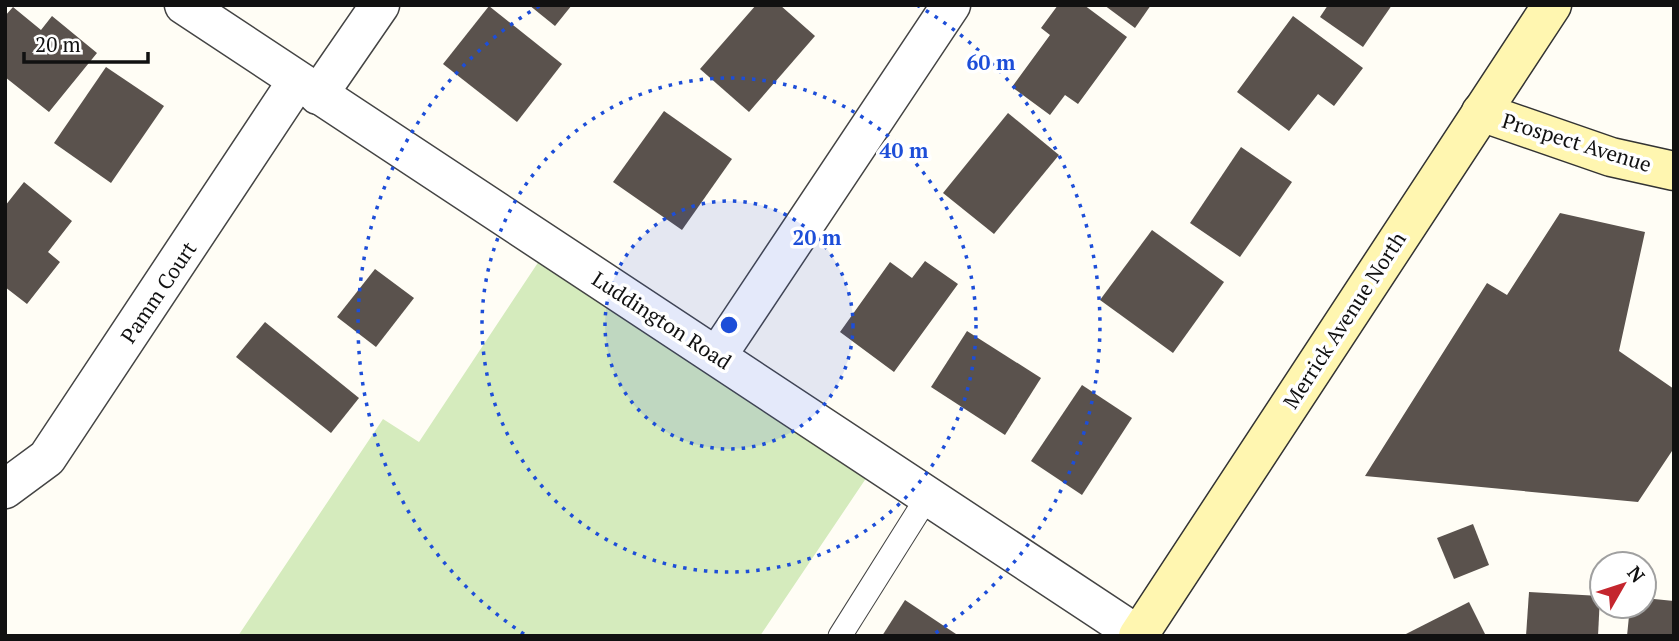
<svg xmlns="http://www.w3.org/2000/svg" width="1679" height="641" font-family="'PT Serif',serif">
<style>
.green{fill:#d5ebbd}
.building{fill:#5a524d}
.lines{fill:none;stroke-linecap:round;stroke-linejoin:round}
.lane-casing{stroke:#444;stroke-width:25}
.street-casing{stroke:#444;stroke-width:41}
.secondary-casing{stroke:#333;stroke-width:41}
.lane{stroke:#fff;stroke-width:23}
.street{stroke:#fff;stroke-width:38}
.secondary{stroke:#fff6b0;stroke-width:38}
.ring{fill:none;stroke:#1d4ed8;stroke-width:3.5;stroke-dasharray:3.5 7}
.labels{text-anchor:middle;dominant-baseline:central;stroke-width:7;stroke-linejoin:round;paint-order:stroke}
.street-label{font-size:21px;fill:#111;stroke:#fff}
.centre{fill:#1d4ed8;stroke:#fff;stroke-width:3.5}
.ring-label{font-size:21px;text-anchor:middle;font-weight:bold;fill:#1d4ed8;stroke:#fff;stroke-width:7;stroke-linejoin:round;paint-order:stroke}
</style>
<rect width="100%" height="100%" fill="#fffdf5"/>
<!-- green -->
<polygon class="green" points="549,246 877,462 760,636 238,636 383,419 419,442"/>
<!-- building -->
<g class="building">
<polygon points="529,5 572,5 555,26"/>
<polygon points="756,5 780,5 815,36 749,112 700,69"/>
<polygon points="1058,5 1084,5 1127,37 1078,104 1065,95 1050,115 1012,87 1050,35 1041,28"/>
<polygon points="1104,5 1151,5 1135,28"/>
<polygon points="1328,5 1392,5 1363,47 1320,17"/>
<polygon points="489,6 562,64 517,122 443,64"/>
<polygon points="13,7 41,30 52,16 97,53 49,112 5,77 5,16"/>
<polygon points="1293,16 1363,68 1334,106 1318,94 1289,131 1237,92"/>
<polygon points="106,67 164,106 111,183 54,143"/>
<polygon points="664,111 732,159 682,230 613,182"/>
<polygon points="1008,113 1059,155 994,234 943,193"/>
<polygon points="1241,147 1292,182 1240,257 1190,223"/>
<polygon points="24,182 72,221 48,252 60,262 27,304 5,287 5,206"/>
<polygon points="1560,213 1645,232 1619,351 1674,389 1674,448 1638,502 1365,476 1487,283 1507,295"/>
<polygon points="1152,230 1224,282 1173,353 1100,300"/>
<polygon points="925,261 958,284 894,372 840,332 890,262 912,278"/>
<polygon points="375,269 414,298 376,347 337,317"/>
<polygon points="265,322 359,398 331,433 236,357"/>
<polygon points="967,331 1041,378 1005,435 931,387"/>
<polygon points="1082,385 1132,418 1082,495 1031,461"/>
<polygon points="1473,524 1489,565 1454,579 1437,538"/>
<polygon points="1529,592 1600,596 1598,636 1526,636"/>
<polygon points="1644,598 1674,601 1674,636 1627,636 1630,606 1644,606"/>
<polygon points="905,600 959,636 882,636"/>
<polygon points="1469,602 1486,636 1402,636"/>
</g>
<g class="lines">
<!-- lane casing -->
<g class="lane-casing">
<polyline id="lane" points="840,636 928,496"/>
</g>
<!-- street casing -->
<g class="street-casing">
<g id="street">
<polyline points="184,5 1138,635"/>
<polyline points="318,95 380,5"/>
<polyline points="717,356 951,5"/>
<polyline points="5,489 47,458 297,81"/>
</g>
</g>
<!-- secondary casing -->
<g class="secondary-casing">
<g id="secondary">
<polyline points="1481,112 1611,157 1674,171"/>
<polyline points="1138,636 1552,5"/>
</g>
</g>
<!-- lane -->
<use href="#lane" class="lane"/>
<!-- street -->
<use href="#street" class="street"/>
<!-- secondary -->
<use href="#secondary" class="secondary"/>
</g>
<!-- distance rings -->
<circle cx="729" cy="325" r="124" fill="#1d4ed8" fill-opacity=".12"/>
<g class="ring">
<circle cx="729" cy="325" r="124"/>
<circle cx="729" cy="325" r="247"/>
<path d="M524 634A371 371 0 0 1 541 5M917 5A371 371 0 0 1 934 634"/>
</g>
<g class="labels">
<!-- street labels -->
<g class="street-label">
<text transform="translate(1577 142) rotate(17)">Prospect Avenue</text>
<text transform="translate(158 292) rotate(-56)">Pamm Court</text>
<text transform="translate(662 320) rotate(33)">Luddington Road</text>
<text transform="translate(1344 320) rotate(-57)">Merrick Avenue North</text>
</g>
</g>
<circle cx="729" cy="325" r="10" class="centre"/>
<g class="ring-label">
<text x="991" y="70">60 m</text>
<text x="904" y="158">40 m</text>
<text x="817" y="245">20 m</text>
</g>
<!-- border -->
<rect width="1679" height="641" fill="none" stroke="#111111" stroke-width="14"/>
<!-- north arrow -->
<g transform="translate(1623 585) rotate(51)"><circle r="33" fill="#ffffff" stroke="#a0a0a0" stroke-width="2"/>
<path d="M0-5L12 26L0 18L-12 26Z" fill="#c4262e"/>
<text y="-10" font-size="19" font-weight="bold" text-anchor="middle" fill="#111111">N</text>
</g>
<!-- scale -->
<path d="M24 52v10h124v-10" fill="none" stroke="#111111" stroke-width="3.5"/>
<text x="35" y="52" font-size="21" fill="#111111" stroke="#ffffff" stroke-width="5" paint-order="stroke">20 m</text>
</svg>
